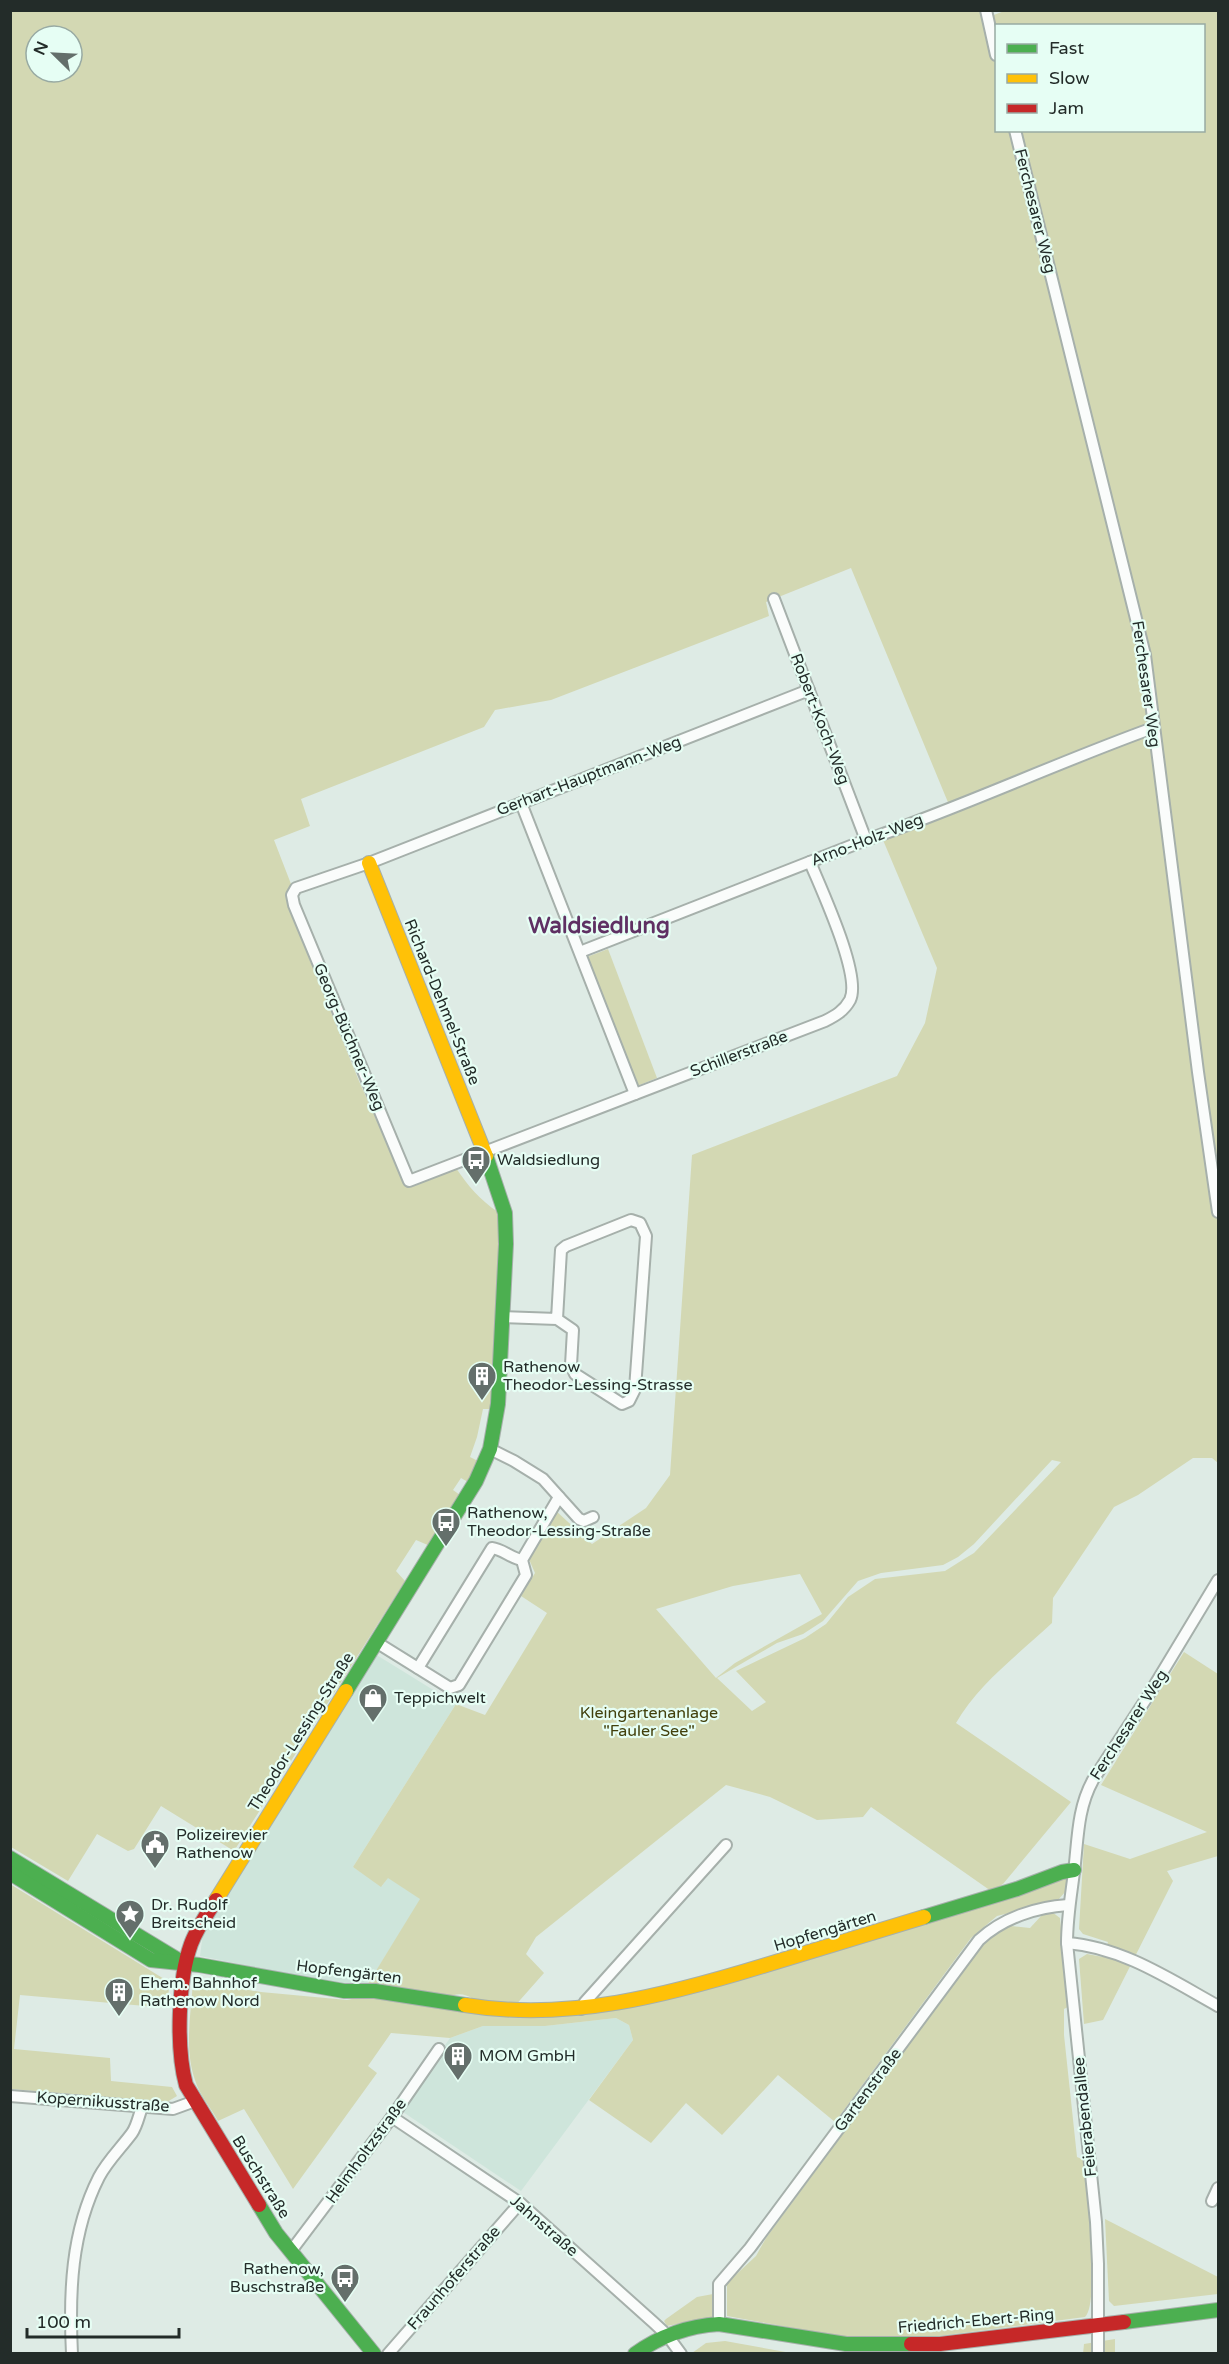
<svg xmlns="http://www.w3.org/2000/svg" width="1229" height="2364" font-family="'Varela Round',sans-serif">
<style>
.built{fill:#cee5db}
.green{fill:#d3d8b3;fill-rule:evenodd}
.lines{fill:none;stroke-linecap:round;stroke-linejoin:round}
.street-casing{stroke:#a6b0ab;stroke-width:14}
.fast-casing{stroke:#a6b0ab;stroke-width:16}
.slow-casing{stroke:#a6b0ab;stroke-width:16}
.jam-casing{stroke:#a6b0ab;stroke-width:16}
.street{stroke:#fafcfb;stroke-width:10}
.fast{stroke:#4caf50;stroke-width:14}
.slow{stroke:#ffc107;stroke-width:14}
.jam{stroke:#c62828;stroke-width:14}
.labels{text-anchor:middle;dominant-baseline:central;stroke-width:4.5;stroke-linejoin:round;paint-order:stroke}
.street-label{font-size:16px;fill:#232c29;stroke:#e6fef4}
.poi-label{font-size:16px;fill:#232c29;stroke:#e6fef4;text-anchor:start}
.park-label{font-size:16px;fill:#42400c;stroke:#e6fef4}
.district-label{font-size:22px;font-weight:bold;fill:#5f3063;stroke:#e6fef4}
</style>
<rect width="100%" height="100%" fill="#deebe5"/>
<!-- built -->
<g class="built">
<polygon points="375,1654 456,1704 353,1867 382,1886 388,1877 421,1899 366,1987 324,1981 200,1956 203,1933"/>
<polygon points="616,2018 629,2025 633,2040 521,2191 400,2110 450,2038 483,2026 545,2026"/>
</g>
<!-- green -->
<g class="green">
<path d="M981 10 983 19 1007 10 1218 11V1463L1212 1458H1193L1138 1495 1114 1507 1053 1598 1052 1623C1019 1654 979 1683 956 1723L1071 1802 1003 1884 991 1891 871 1807 863 1817 817 1820 770 1797 726 1785 536 1937 526 1954 544 1973 513 2008C505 2008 496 2008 488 2006 471 2000 465 1988 446 1998L366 1987 420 1899 388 1878 381 1887 353 1867 456 1704 485 1715 547 1613 521 1596 535 1573 528 1557 555 1510 592 1544 646 1508 670 1475 692 1155 897 1076 925 1023 937 968 883 840 952 812 851 568 766 602 769 616 551 700 495 710 484 727 301 799 310 826 274 840 291 884 287 904 359 1081 404 1182H420L456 1168C468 1186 480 1200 498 1212L500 1241 491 1409H483L477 1437 470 1457 478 1461 468 1482 461 1478 453 1490 460 1495 430 1546 416 1540 396 1571 405 1581 234 1851 161 1806 134 1849 128 1851 97 1834 68 1881 11 1847V11ZM996 26H1204V130H996ZM36 36H72V72H36ZM1052 1460 1061 1462 974 1553 964 1559 945 1571 875 1579 848 1597 826 1624 805 1638 736 1671 766 1702 752 1711 717 1678 777 1643 803 1634 823 1621 858 1581 881 1573 943 1565 958 1557 974 1544ZM800 1574 822 1614 735 1663 716 1678 656 1609 733 1586Z"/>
<polygon points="608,949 657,1078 637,1086 587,957"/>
<polygon points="1184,1652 1218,1674 1218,1856 1167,1871 1173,1881 1103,2020 1084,2024 1079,1959 1087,1954 1103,1957 1108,1942 1083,1934 1079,1929 1084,1844 1130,1859 1207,1832 1101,1785"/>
<path d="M1068 1875 1066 1891 1057 1901 997 1916 971 1938 835 2122 778 2075 722 2135 686 2103 651 2143 589 2100 633 2040 629 2025 616 2018 545 2026H483L450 2038 391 2033 368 2066 377 2073 293 2189 244 2109 218 2121C211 2108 199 2094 195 2080 184 2048 191 2014 193 1981L261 1992 347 2000 372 1995 490 2014 625 2005Z"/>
<polygon points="10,1884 169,1982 168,2008 20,1995 14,2049 110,2058 111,2081 172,2087 177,2096 167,2102 11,2089"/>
<path d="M1052 1912 1060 1918 1068 2007 1064 2009V2035L1077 2157 1084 2160C1086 2185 1100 2304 1085 2317L923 2338H848L727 2316V2283L756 2256 766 2238 987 1938 995 1931 1011 1926 1030 1928 1042 1915Z"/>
<polygon points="1105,2219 1218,2277 1218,2294 1114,2306 1109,2301"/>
<polygon points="713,2294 715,2295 712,2317 667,2326 664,2321 666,2319 697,2297"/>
<polygon points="1115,2339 1115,2353 1083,2354 1084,2344"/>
<polygon points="725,2341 791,2353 692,2353 706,2343"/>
</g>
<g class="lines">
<!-- street casing -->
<g class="street-casing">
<g id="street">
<polyline points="986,10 996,55"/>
<polyline points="1015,130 1145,655 1198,1072 1218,1212"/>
<polyline points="774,599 866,840"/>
<path d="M809 690 369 863 296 888 292 895 294 905 409 1181 825 1021C835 1016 844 1011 850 1000 862 976 821 889 810 862"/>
<polyline points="521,803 635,1094"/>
<path d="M580 952 866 840C962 807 1056 763 1153 728"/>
<polyline points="503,1317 557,1319 573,1330 571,1365 575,1374 622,1404 629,1401 635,1389 646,1236 640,1223 631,1220 566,1246 561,1250 557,1319"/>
<polyline points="490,1449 514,1461 543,1479 579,1519 584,1521 593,1517"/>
<polyline points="376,1642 450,1688 459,1685 526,1575 522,1560 559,1497"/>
<path d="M418 1668 492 1548C502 1549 511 1558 522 1560"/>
<path d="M1067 1943C1122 1947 1171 1980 1218 2006"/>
<polyline points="581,2009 585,2002 726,1845"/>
<polyline points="10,2096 173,2109 195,2101"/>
<polyline points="392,2117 520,2203 653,2322 667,2335 681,2354"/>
<polyline points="1212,2201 1218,2188"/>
<polyline points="291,2251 392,2117 439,2049"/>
<path d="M719 2324V2284L750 2248 979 1940C1003 1918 1036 1907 1068 1905"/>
<path d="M72 2354C69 2293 71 2232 99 2177 108 2160 121 2148 132 2133 137 2126 139 2115 142 2107"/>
<polyline points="388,2354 520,2203"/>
<path d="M1098 2354V2264L1096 2222 1067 1943C1067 1918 1071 1896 1074 1872 1078 1840 1077 1809 1093 1780L1148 1696 1218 1580"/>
</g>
</g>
<!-- fast casing -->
<g class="fast-casing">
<g id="fast">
<polyline points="346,1691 476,1481 490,1449 498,1404 506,1244 505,1213 486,1156"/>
<polyline points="10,1858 180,1961"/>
<polyline points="10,1873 151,1960 199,1965 344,1991 375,1991 465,2005"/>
<polyline points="924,1917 1017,1889 1062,1872 1074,1870"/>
<polyline points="259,2205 276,2233 374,2354"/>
<polyline points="1124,2322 1218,2310"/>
<path d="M635 2354C660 2336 688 2326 719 2324L846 2344H911"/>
</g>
</g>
<!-- slow casing -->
<g class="slow-casing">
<g id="slow">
<polyline points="369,863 486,1156"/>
<polyline points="216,1900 346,1691"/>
<path d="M465 2005C568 2022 668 1995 766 1965 818 1949 871 1933 924 1917"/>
</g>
</g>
<!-- jam casing -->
<g class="jam-casing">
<g id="jam">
<path d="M216 1900C207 1914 197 1928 191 1944 178 1980 176 2048 186 2085L259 2205"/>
<polyline points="911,2344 940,2344 1124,2322"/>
</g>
</g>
<!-- street -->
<use href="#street" class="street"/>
<!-- fast -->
<use href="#fast" class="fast"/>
<!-- slow -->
<use href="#slow" class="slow"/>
<!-- jam -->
<use href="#jam" class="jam"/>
</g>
<!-- icons -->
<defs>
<g id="bus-pin" transform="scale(1.5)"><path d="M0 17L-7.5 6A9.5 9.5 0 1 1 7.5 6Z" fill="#646f6b" stroke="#e6fef4"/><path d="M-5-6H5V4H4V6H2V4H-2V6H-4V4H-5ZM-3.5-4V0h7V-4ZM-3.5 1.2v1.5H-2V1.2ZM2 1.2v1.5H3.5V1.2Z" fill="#fff"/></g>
<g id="building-pin" transform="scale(1.5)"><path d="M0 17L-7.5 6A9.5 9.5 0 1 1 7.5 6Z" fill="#646f6b" stroke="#e6fef4"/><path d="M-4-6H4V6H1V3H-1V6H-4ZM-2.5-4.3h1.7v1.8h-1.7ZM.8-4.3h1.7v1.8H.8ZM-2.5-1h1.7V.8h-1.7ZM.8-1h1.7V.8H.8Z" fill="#fff"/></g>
<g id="shop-pin" transform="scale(1.5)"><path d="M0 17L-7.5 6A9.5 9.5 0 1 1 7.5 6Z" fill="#646f6b" stroke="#e6fef4"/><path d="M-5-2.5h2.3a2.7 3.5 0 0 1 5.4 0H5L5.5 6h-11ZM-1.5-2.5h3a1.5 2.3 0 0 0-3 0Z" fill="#fff"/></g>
<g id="civic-pin" transform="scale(1.5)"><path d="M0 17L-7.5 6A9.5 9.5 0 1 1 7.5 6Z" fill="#646f6b" stroke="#e6fef4"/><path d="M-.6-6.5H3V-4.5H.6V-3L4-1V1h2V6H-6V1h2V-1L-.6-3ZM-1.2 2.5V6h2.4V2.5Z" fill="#fff"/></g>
<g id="sight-pin" transform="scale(1.5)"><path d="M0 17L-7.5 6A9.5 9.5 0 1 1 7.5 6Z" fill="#646f6b" stroke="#e6fef4"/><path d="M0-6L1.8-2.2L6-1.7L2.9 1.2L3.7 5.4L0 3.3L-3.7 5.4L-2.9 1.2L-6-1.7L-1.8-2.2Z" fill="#fff"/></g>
</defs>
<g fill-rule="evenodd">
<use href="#bus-pin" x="476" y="1160"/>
<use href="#building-pin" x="482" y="1376"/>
<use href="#bus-pin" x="446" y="1522"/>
<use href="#shop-pin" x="373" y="1698"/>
<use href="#civic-pin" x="155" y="1844"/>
<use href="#sight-pin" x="130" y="1914"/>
<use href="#building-pin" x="119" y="1992"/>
<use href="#building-pin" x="458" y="2056"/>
<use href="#bus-pin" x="345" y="2278"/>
</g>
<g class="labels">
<!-- street labels -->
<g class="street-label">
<text transform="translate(1035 211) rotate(76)">Ferchesarer Weg</text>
<text transform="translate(1146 684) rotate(82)">Ferchesarer Weg</text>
<text transform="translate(820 719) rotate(69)">Robert-Koch-Weg</text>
<text transform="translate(589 776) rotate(-21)">Gerhart-Hauptmann-Weg</text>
<text transform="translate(867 840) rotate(-21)">Arno-Holz-Weg</text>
<text transform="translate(442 1002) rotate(68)">Richard-Dehmel-Straße</text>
<text transform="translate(349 1037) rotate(67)">Georg-Büchner-Weg</text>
<text transform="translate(739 1054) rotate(-21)">Schillerstraße</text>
<text transform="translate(1129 1725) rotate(-57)">Ferchesarer Weg</text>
<text transform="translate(301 1732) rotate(-58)">Theodor-Lessing-Straße</text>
<text transform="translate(825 1931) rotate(-17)">Hopfengärten</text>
<text transform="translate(349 1972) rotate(7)">Hopfengärten</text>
<text transform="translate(868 2090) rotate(-53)">Gartenstraße</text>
<text transform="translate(103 2102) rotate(4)">Kopernikusstraße</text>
<text transform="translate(1085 2117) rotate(-96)">Feierabendallee</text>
<text transform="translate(366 2151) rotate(-54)">Helmholtzstraße</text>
<text transform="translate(261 2177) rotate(58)">Buschstraße</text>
<text transform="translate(544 2226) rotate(41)">Jahnstraße</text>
<text transform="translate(454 2278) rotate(-49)">Fraunhoferstraße</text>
<text transform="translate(976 2321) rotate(-5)">Friedrich-Ebert-Ring</text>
</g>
<!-- poi labels -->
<g class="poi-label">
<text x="497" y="1160">Waldsiedlung</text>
<text x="503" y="1367">Rathenow<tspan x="503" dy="18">Theodor-Lessing-Strasse</tspan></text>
<text x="467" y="1513">Rathenow,<tspan x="467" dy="18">Theodor-Lessing-Straße</tspan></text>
<text x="394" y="1698">Teppichwelt</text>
<text x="176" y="1835">Polizeirevier<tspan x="176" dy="18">Rathenow</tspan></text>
<text x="151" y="1905">Dr. Rudolf<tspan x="151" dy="18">Breitscheid</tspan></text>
<text x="140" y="1983">Ehem. Bahnhof<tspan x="140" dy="18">Rathenow Nord</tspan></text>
<text x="479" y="2056">MOM GmbH</text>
<text x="324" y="2269" text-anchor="end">Rathenow,<tspan x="324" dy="18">Buschstraße</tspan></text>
</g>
<!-- park labels -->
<g class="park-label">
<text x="649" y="1713">Kleingartenanlage<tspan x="649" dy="18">"Fauler See"</tspan></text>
</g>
<!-- district labels -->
<g class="district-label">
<text x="599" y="926">Waldsiedlung</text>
</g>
</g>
<!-- border -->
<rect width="1229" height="2364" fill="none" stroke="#232c29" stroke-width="24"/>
<!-- legend -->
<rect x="995" y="24" width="210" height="108" fill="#e6fef4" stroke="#98aaa3" stroke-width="1.5"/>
<rect x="1007" y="44" width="30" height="9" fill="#4caf50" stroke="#98aaa3" stroke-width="1.5"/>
<text x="1049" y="54" font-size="18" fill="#232c29">Fast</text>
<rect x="1007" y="74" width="30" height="9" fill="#ffc107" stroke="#98aaa3" stroke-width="1.5"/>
<text x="1049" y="84" font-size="18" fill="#232c29">Slow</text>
<rect x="1007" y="104" width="30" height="9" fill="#c62828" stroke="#98aaa3" stroke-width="1.5"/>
<text x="1049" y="114" font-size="18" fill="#232c29">Jam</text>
<!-- north arrow -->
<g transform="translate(54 54) rotate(294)"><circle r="28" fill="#e6fef4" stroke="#98aaa3" stroke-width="1.5"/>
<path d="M0-4.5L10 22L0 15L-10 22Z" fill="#646f6b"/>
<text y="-9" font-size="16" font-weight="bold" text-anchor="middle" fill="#232c29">N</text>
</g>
<!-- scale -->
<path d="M27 2328v9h152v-9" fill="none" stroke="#232c29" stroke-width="3"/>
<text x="36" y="2328" font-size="18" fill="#232c29" stroke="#e6fef4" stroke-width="4.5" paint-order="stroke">100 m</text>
</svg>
